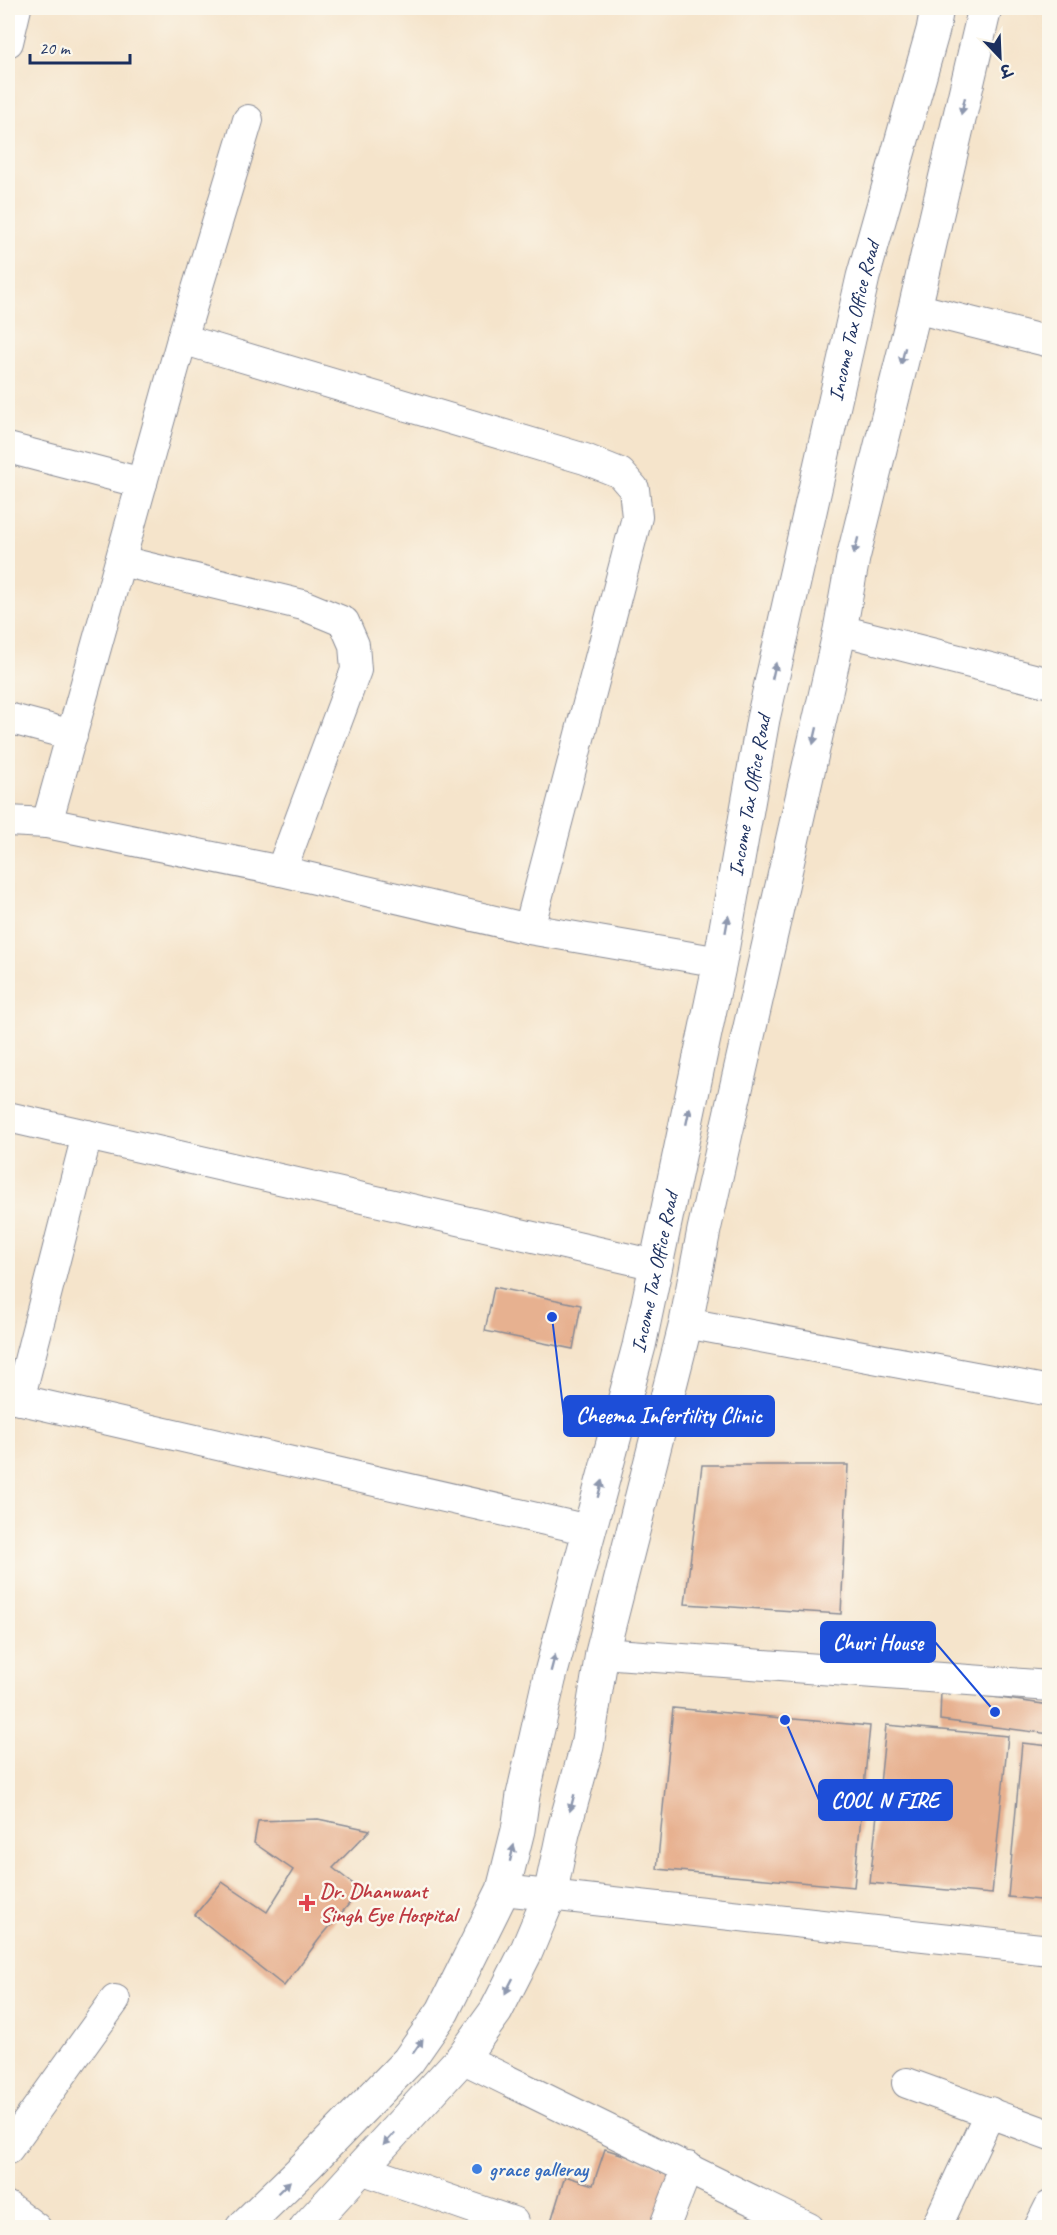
<svg xmlns="http://www.w3.org/2000/svg" width="1057" height="2235" font-family="Caveat,'Playpen Sans Deva',sans-serif">
<style>
.building{fill:#e7b190}
.lines{fill:none;stroke-linecap:round;stroke-linejoin:round}
.street-casing{stroke:#888a94;stroke-width:32}
.secondary-casing{stroke:#888a94;stroke-width:35}
.street{stroke:#fff;stroke-width:30}
.secondary{stroke:#fff;stroke-width:33}
.oneway{fill:#8d97ae}
.health-dot{fill:#e0444e;stroke:#fbf7ec;stroke-width:2}
.shop-dot{fill:#3f7fe0;stroke:#fbf7ec;stroke-width:2}
.labels{text-anchor:middle;dominant-baseline:central;stroke-width:5;stroke-linejoin:round;paint-order:stroke}
.street-label{font-size:21px;fill:#1b2f5e;stroke:#fbf7ec}
.health-label{font-size:21px;font-weight:bold;fill:#be3a42;stroke:#fbf7ec;text-anchor:start}
.shop-label{font-size:21px;font-weight:bold;fill:#366cbe;stroke:#fbf7ec;text-anchor:start}
.leader{fill:none;stroke:#1d4ed8;stroke-width:2}
.callout-dot{fill:#1d4ed8;stroke:#fbf7ec;stroke-width:2}
.callout{fill:#1d4ed8;stroke:#1d4ed8;stroke-width:2}
.callout-label{font-size:22px;text-anchor:middle;font-weight:bold;fill:#fff}
</style>
<rect width="100%" height="100%" fill="#fbf7ec"/>
<filter id="ink" filterUnits="userSpaceOnUse"><feTurbulence type="fractalNoise" baseFrequency=".0167" numOctaves="2"/><feDisplacementMap in="SourceGraphic" scale="12" xChannelSelector="R" yChannelSelector="G"/><feConvolveMatrix kernelMatrix="1 2 1 2 8 2 1 2 1" color-interpolation-filters="sRGB"/></filter>
<filter id="wash" filterUnits="userSpaceOnUse"><feTurbulence type="fractalNoise" baseFrequency=".008" numOctaves="4" result="noise"/><feDisplacementMap in="SourceGraphic" scale="24" xChannelSelector="R" yChannelSelector="G"/><feGaussianBlur stdDeviation="1.35" result="paint"/><feColorMatrix in="noise" values="0 0 0 0 0 0 0 0 0 0 0 0 0 0 0 0 0 1.4 0 .05"/><feComposite in="paint" operator="in"/></filter>
<g filter="url(#wash)">
<rect width="100%" height="100%" fill="#f5e4cb"/>
<g id="blocks">
<!-- building -->
<g class="building">
<polygon points="494,1287 581,1305 573,1349 485,1331"/>
<polygon points="702,1465 848,1465 841,1614 685,1604"/>
<polygon points="941,1690 1050,1705 1050,1734 940,1720"/>
<polygon points="673,1708 870,1726 854,1887 657,1869"/>
<polygon points="886,1725 1008,1736 992,1894 870,1883"/>
<polygon points="1022,1743 1050,1746 1050,1901 1008,1897"/>
<polygon points="318,1819 370,1830 333,1868 361,1890 320,1938 284,1986 195,1915 222,1882 267,1912 293,1870 254,1843 258,1821"/>
<polygon points="605,2149 674,2171 656,2228 549,2228 565,2176 593,2185"/>
</g>
</g>
</g>
<g filter="url(#ink)">
<use href="#blocks" fill-opacity="0" stroke="#888a94" stroke-width="1.5"/>
<g class="lines">
<!-- street casing -->
<g class="street-casing">
<g id="street">
<polyline points="8,42 16,8"/>
<polyline points="915,308 1050,342"/>
<polyline points="182,339 585,459 620,473 634,489 637,517 529,929"/>
<polyline points="8,448 142,483"/>
<polyline points="121,561 303,605 344,622 354,645 356,670 281,871"/>
<polyline points="840,630 1050,683"/>
<polyline points="8,718 72,735"/>
<polyline points="8,821 47,823 281,871 529,929 720,962"/>
<polyline points="47,823 182,339 248,120"/>
<polyline points="8,1117 656,1265"/>
<polyline points="686,1323 1050,1391"/>
<polyline points="8,1397 589,1530"/>
<polyline points="19,1400 87,1135"/>
<polyline points="602,1653 1050,1686"/>
<polyline points="503,1890 1050,1950"/>
<polyline points="462,2058 809,2228"/>
<polyline points="907,2083 1050,2135"/>
<polyline points="8,2149 115,2000"/>
<polyline points="361,2169 513,2222"/>
<polyline points="8,2207 36,2228"/>
<polyline points="664,2228 688,2167"/>
<polyline points="936,2228 990,2112"/>
<polyline points="1039,2228 1050,2206"/>
</g>
</g>
<!-- secondary casing -->
<g class="secondary-casing">
<g id="secondary">
<path id="s1" d="M242 2228 306 2166 408 2061 443 2011 503 1890 518 1830 523 1795 549 1680 639 1346 720 962 763 719 863 277 933 30 937 8"/>
<polyline points="306,2228 462,2058 496,2011 526,1952 550,1895 563,1833 587,1746 602,1653 686,1323 704,1230 840,630 853,558 915,308 985,8"/>
</g>
</g>
<!-- street -->
<use href="#street" class="street"/>
<!-- secondary -->
<use href="#secondary" class="secondary"/>
</g>
<!-- one-way arrows -->
<defs><path id="oneway-solid" d="M-6-.8H1V-3.2L6.5 0L1 3.2V.8H-6Z" transform="scale(1.5)"/></defs>
<g class="oneway">
<use href="#oneway-solid" transform="translate(963 106) rotate(103)"/>
<use href="#oneway-solid" transform="translate(903 356) rotate(104)"/>
<use href="#oneway-solid" transform="translate(856 546) rotate(104)"/>
<use href="#oneway-solid" transform="translate(774 671) rotate(-77)"/>
<use href="#oneway-solid" transform="translate(815 736) rotate(103)"/>
<use href="#oneway-solid" transform="translate(727 924) rotate(-80)"/>
<use href="#oneway-solid" transform="translate(688 1116) rotate(-78)"/>
<use href="#oneway-solid" transform="translate(600 1489) rotate(-75)"/>
<use href="#oneway-solid" transform="translate(553 1663) rotate(-75)"/>
<use href="#oneway-solid" transform="translate(572 1803) rotate(105)"/>
<use href="#oneway-solid" transform="translate(512 1853) rotate(-76)"/>
<use href="#oneway-solid" transform="translate(509 1986) rotate(117)"/>
<use href="#oneway-solid" transform="translate(418 2046) rotate(-55)"/>
<use href="#oneway-solid" transform="translate(389 2139) rotate(132)"/>
<use href="#oneway-solid" transform="translate(284 2187) rotate(-44)"/>
</g>
</g>
<!-- markers -->
<path class="health-dot" d="M304 1894h6v6h6v6h-6v6h-6v-6h-6v-6h6z"/>
<circle class="shop-dot" cx="477" cy="2169" r="6"/>
<g class="labels">
<!-- street labels -->
<g class="street-label">
<text stroke="none"><textPath href="#s1" startOffset="2040">Income Tax Office Road</textPath></text>
<text stroke="none"><textPath href="#s1" startOffset="1554">Income Tax Office Road</textPath></text>
<text stroke="none"><textPath href="#s1" startOffset="1068">Income Tax Office Road</textPath></text>
</g>
<!-- health labels -->
<g class="health-label">
<text x="320" y="1891">Dr. Dhanwant<tspan x="320" dy="24">Singh Eye Hospital</tspan></text>
</g>
<!-- shop labels -->
<g class="shop-label">
<text x="489" y="2169">grace galleray</text>
</g>
</g>
<!-- callouts -->
<path class="leader" d="M552 1317L564 1416M995 1712L935 1642M785 1720L819 1800"/>
<g class="callout-dot">
<circle cx="552" cy="1317" r="6"/>
<circle cx="995" cy="1712" r="6"/>
<circle cx="785" cy="1720" r="6"/>
</g>
<g class="callout">
<rect x="564" y="1396" width="210" height="40" rx="6"/>
<rect x="821" y="1622" width="114" height="40" rx="6"/>
<rect x="819" y="1780" width="133" height="40" rx="6"/>
</g>
<g class="callout-label">
<text x="669" y="1423">Cheema Infertility Clinic</text>
<text x="878" y="1650">Churi House</text>
<text x="885" y="1808">COOL N FIRE</text>
</g>
<!-- margin -->
<rect width="1057" height="2235" fill="none" stroke="#fbf7ec" stroke-width="30"/>
<!-- north arrow -->
<g transform="translate(1000 57) rotate(157)" stroke="#fbf7ec" stroke-width="4.5" paint-order="stroke">
<path d="M0-4.5L10 22L0 15L-10 22Z" fill="#1b2f5e"/>
<text y="-9" font-size="16" font-weight="bold" text-anchor="middle" fill="#1b2f5e">उ</text>
</g>
<!-- scale -->
<path d="M30 54v9h100v-9" fill="none" stroke="#1b2f5e" stroke-width="3"/>
<text x="39" y="54" font-size="18" fill="#1b2f5e" stroke="#fbf7ec" stroke-width="4.5" paint-order="stroke">20 m</text>
</svg>
